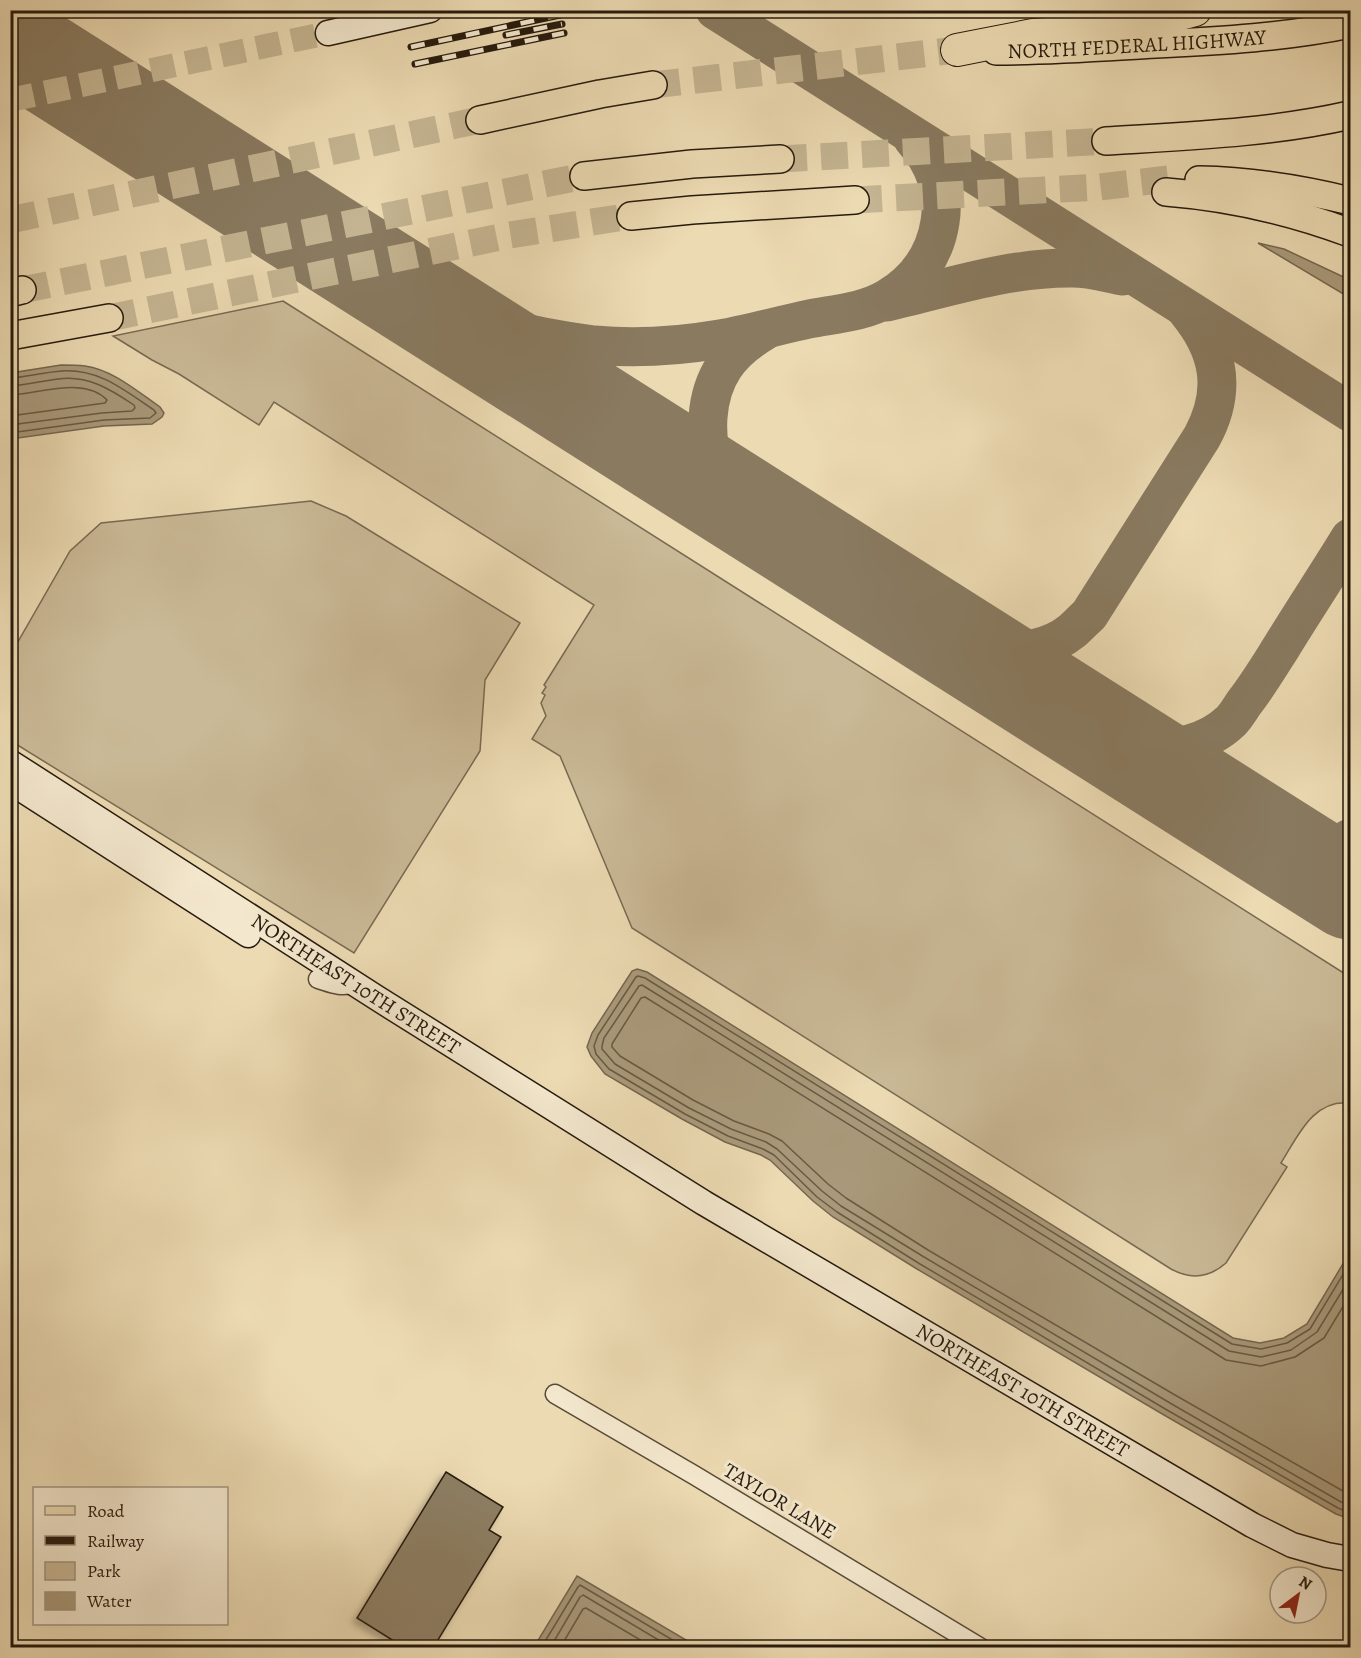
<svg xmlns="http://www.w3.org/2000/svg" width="1361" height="1658" font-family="Alegreya,serif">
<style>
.green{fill:#cab996;stroke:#786a52;stroke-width:1.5}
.water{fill:#a9997a;stroke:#75664e;stroke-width:1.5}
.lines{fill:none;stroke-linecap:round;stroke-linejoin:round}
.shore{stroke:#685a44;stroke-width:1.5}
.taxiway{stroke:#897a60;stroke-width:39}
.runway{stroke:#897a60;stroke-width:99}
.building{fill:#8d7e63;stroke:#261a0d;stroke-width:1.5;filter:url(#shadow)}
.secondary-tunnel{stroke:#c4b491;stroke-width:24;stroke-dasharray:24 12;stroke-linecap:butt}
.primary-tunnel{stroke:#c4b491;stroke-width:27;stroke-dasharray:27 14;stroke-linecap:butt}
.street-casing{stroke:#584a36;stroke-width:21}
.secondary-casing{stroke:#261a0d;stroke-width:27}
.primary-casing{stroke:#261a0d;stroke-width:30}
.highway-casing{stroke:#261a0d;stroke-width:34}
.street{stroke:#f3e7cd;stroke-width:18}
.secondary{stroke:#f3e7cd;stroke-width:24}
.primary{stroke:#ecdab2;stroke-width:27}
.highway{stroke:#ecdab2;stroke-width:32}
.rail-casing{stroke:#261a0d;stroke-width:7}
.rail{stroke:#f3e7cd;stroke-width:4.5;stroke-dasharray:14;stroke-linecap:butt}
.labels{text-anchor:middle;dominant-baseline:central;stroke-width:6;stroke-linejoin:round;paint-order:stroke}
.street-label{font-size:21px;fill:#261a0d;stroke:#f3e7cd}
</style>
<defs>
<filter id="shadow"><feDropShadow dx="-4.5" dy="4.5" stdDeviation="3" flood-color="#0004"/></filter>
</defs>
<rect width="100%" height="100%" fill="#ecdab2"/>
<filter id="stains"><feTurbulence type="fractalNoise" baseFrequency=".00333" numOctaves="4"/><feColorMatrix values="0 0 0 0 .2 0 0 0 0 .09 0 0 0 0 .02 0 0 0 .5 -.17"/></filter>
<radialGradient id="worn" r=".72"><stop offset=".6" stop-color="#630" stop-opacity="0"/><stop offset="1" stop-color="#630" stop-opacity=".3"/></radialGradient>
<!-- green -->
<g class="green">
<path d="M283 301 1350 977V1103C1313 1099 1298 1136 1281 1163L1287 1167 1226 1263C1209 1278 1191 1280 1171 1269L632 928 560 756 532 739 546 716 541 703 545 695 542 693 546 687 544 685 594 605 274 402 259 425 179 374 152 360 113 336Z"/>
<polygon points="311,501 346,516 520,623 485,680 480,751 354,953 11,741 11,654 70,551 101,523"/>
</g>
<!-- water -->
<g class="water">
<polygon points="1258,243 1284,249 1350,280 1350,298"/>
<path d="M61 365C68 365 77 365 85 366 113 370 137 391 160 407L164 413 162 417 152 424 104 426 11 439V373Z"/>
<polygon points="637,969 647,972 1233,1338 1260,1343 1284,1338 1307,1324 1350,1252 1350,1519 1336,1514 1164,1415 917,1269 833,1217 813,1201 770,1160 761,1155 725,1142 682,1119 605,1074 591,1056 587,1047 592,1033 632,971"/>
<polygon points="577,1576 698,1647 534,1647"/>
</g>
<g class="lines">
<!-- shore -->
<g class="shore">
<path d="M10 378C28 377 44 372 62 371 100 369 124 390 154 410L156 413 150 418 104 420 10 433"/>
<path d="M10 386C26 385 42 381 58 379 88 375 110 389 134 405L135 408 132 411 102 413 10 425"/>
<path d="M10 395C39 394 85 376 107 400L105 403 10 416"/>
<polyline points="1350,1263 1310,1329 1287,1343 1261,1349 1232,1344 645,978 638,976 636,977 598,1035 594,1046 596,1054 609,1069 685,1114 728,1136 763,1149 774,1155 817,1197 837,1212 920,1264 1167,1410 1338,1508 1350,1513"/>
<polyline points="1350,1278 1317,1332 1291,1350 1261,1357 1229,1351 642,985 639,986 604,1038 602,1046 602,1049 615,1064 689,1108 731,1129 766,1142 777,1149 822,1191 841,1206 924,1257 1170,1403 1341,1502 1350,1505"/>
<polyline points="1350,1295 1324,1338 1295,1357 1261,1366 1226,1360 645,997 641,998 612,1044 612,1047 620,1056 693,1100 734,1121 769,1134 782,1141 828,1184 846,1198 928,1250 1175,1395 1350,1495"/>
<polyline points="541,1648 578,1587 580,1585 686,1648"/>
<polyline points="550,1648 580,1597 583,1595 672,1648"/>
<polyline points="560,1648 583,1609 586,1608 654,1648"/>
</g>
<!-- taxiway -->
<g class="taxiway">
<polyline points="715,10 1350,412"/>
<path d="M375 273C408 288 440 305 474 318 512 332 553 340 594 345 636 349 679 346 720 339 750 334 780 325 809 319 835 314 865 312 888 298 916 281 935 255 940 222 945 192 934 162 913 139"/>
<path d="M887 302C948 288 1010 267 1073 268 1091 268 1106 273 1123 276"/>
<path d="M761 517C745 502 726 486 716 466 708 451 707 433 708 417 711 377 729 352 763 332"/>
<path d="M938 629C954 637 972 647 991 650 1018 654 1050 649 1072 631 1078 626 1083 620 1089 615L1202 437C1227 391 1220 351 1187 311"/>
<path d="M1091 726C1107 733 1124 742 1142 746 1172 752 1208 743 1231 721 1236 716 1240 709 1244 703 1258 685 1270 665 1282 646 1304 610 1328 574 1350 538"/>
<polyline points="1308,863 1350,838"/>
</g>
<!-- runway -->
<polyline class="runway" points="10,41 1350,890"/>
</g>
<!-- building -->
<polygon class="building" points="446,1472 503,1507 489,1530 501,1537 433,1648 405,1648 357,1618"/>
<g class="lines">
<!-- secondary-tunnel -->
<polyline class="secondary-tunnel" points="10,100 328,33"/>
<!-- primary-tunnel -->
<g class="primary-tunnel">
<polyline points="653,85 957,50"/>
<polyline points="780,159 1106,141"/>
<polyline points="855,200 1100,187 1168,179"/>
<polyline points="10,220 480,120"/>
<polyline points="22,290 584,176"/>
<polyline points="109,318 510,235 631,216"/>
</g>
<!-- street casing -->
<g class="street-casing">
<g id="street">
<path d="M318 979C331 983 341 988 355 983"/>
<polyline points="555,1394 694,1475 981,1648"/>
</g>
</g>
<!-- secondary casing -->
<g class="secondary-casing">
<g id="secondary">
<polyline points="328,33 430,10"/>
<path id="s1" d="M10 762 377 998 704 1203 1252 1525 1292 1545 1327 1555 1350 1559"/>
<polyline points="10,782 248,935"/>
</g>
</g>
<!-- primary casing -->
<g class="primary-casing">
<g id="primary">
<path id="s2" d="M996 51C1049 51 1103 47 1156 44 1221 41 1287 37 1350 24"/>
<polyline points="480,120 600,94 653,85"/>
<path d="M1106 141C1187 136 1271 133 1350 115"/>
<polyline points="584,176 692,164 780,159"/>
<path d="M1199 180C1250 181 1301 189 1350 201"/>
<path d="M1166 192C1230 197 1291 211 1350 233"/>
<polyline points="631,216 692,210 855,200"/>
<polyline points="10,293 22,290"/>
<polyline points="10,336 109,318"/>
</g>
</g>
<!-- highway casing -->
<g class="highway-casing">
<polyline id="highway" points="957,50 1033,35 1101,30 1165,18 1195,10"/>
</g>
<!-- street -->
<use href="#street" class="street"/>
<!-- secondary -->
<use href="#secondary" class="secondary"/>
<!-- primary -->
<use href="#primary" class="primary"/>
<!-- highway -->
<use href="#highway" class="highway"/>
<!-- rail casing -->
<g class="rail-casing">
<g id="rail">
<polyline points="506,35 562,24"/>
<polyline points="411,47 560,15"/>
<polyline points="415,64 564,33"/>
</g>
</g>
<!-- rail -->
<use href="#rail" class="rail"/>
</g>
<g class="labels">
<!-- street labels -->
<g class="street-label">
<text stroke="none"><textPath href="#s2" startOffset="141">NORTH FEDERAL HIGHWAY</textPath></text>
<text stroke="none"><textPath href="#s1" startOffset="411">NORTHEAST 10TH STREET</textPath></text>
<text stroke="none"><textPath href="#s1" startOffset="1192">NORTHEAST 10TH STREET</textPath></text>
<text transform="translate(780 1501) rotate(31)">TAYLOR LANE</text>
</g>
</g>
<!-- margin -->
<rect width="1361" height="1658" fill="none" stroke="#ecdab2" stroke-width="36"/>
<rect x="12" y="12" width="1337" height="1634" fill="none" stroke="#261a0d" stroke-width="3"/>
<rect x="18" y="18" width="1325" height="1622" fill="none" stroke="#261a0d" stroke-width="1.5"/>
<!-- legend -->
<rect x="33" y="1487" width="195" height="138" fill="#f3e7cd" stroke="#a19580" stroke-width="1.5"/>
<rect x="45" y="1506" width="30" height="9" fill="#ecdab2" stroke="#a19580" stroke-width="1.5"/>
<text x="87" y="1517" font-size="18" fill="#261a0d">Road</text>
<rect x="45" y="1536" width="30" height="9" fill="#261a0d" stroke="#a19580" stroke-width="1.5"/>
<text x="87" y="1547" font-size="18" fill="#261a0d">Railway</text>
<rect x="45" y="1562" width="30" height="18" fill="#cab996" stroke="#a19580" stroke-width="1.5"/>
<text x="87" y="1577" font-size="18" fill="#261a0d">Park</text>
<rect x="45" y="1592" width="30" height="18" fill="#a9997a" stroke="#a19580" stroke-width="1.5"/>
<text x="87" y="1607" font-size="18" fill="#261a0d">Water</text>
<!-- north arrow -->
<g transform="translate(1298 1595) rotate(32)"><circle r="28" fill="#f3e7cd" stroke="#a19580" stroke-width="1.5"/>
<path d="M0-4.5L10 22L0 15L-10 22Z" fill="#8f2418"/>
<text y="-9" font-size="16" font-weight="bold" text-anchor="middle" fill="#261a0d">N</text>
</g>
<rect width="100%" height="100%" filter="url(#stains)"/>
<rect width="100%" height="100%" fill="url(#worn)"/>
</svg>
